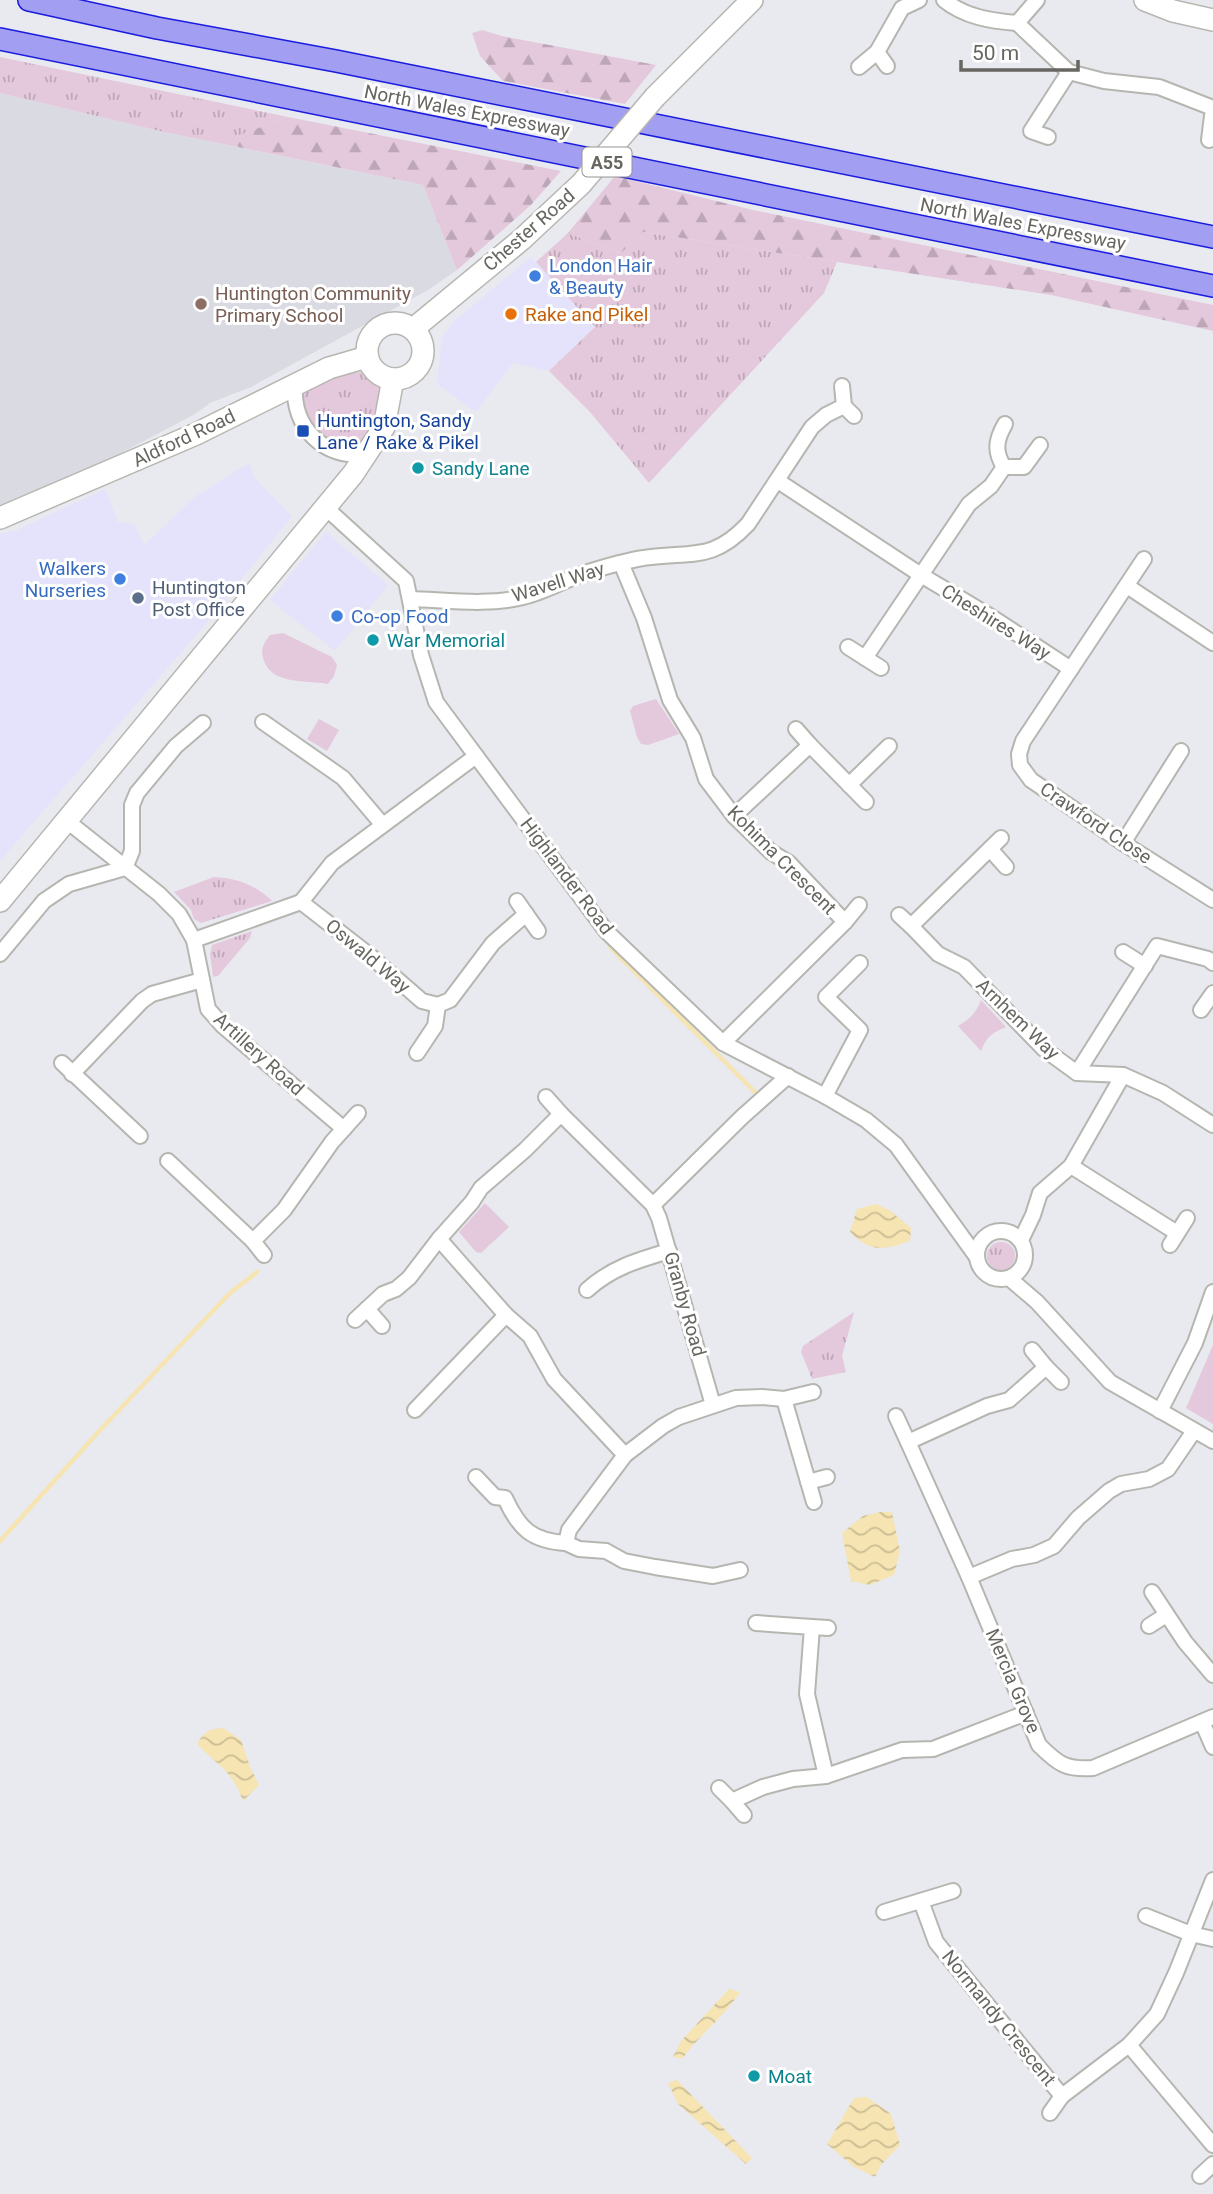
<svg xmlns="http://www.w3.org/2000/svg" width="1213" height="2194" font-family="Roboto,sans-serif">
<style>
.commercial{fill:#e4e3fb}
.education{fill:#dadae3}
.grass{fill:url(#grass-tufts)}
.forest{fill:url(#forest-firs)}
.green{fill:#e4c8dc}
.water{fill:url(#water-waves)}
.lines{fill:none;stroke-linecap:round;stroke-linejoin:round}
.stream{stroke:#f6e4b2;stroke-width:4.5}
.street-casing{stroke:#b6b6b1;stroke-width:18}
.secondary-casing{stroke:#b7b6b0;stroke-width:24}
.highway-casing{stroke:#1a1cde;stroke-width:24}
.street{stroke:#fff;stroke-width:14}
.secondary{stroke:#fff;stroke-width:21}
.highway{stroke:#a29ef2;stroke-width:21}
.secondary-bridge-casing{stroke:#b7b6b0;stroke-width:24;stroke-linecap:butt}
.secondary-bridge{stroke:#fff;stroke-width:21}
.shop-dot{fill:#3f7fe0;stroke:#fff;stroke-width:2.5}
.education-dot{fill:#8d6e63;stroke:#fff;stroke-width:2.5}
.food-dot{fill:#e8710a;stroke:#fff;stroke-width:2.5}
.transit-dot{fill:#1a4fb4;stroke:#fff;stroke-width:2.5}
.culture-dot{fill:#0f9aa8;stroke:#fff;stroke-width:2.5}
.service-dot{fill:#5c6f8a;stroke:#fff;stroke-width:2.5}
.labels{text-anchor:middle;dominant-baseline:central;stroke-width:6;stroke-linejoin:round;paint-order:stroke}
.shield{fill:#fff;stroke:#959490;stroke-width:2}
.shield-label{font-size:18px;font-weight:bold;fill:#676660}
.street-label{font-size:19px;fill:#676660;stroke:#fff}
.shop-label{font-size:19px;fill:#366cbe;stroke:#fff;text-anchor:start}
.education-label{font-size:19px;fill:#785e54;stroke:#fff;text-anchor:start}
.food-label{font-size:19px;fill:#c56008;stroke:#fff;text-anchor:start}
.transit-label{font-size:19px;fill:#164399;stroke:#fff;text-anchor:start}
.culture-label{font-size:19px;fill:#0d838f;stroke:#fff;text-anchor:start}
.service-label{font-size:19px;fill:#4e5e75;stroke:#fff;text-anchor:start}
</style>
<defs>
<pattern id="grass-tufts" width="24" height="20" patternUnits="userSpaceOnUse" patternTransform="scale(1.75)"><rect width="24" height="20" fill="#e4c8dc"/><path d="M3 7l-1-3M5 7V3M7 7l1-3M15 17l-1-3M17 17v-4M19 17l1-3" fill="none" stroke="#bda6b6"/></pattern>
<pattern id="forest-firs" width="22" height="20" patternUnits="userSpaceOnUse" patternTransform="scale(1.75)"><rect width="22" height="20" fill="#e4c8dc"/><path d="M5 1l3.5 6h-7zM16 11l3.5 6h-7z" fill="#bda6b6"/></pattern>
<pattern id="water-waves" width="16" height="10" patternUnits="userSpaceOnUse" patternTransform="scale(1.75)"><rect width="16" height="10" fill="#f6e4b2"/><path d="M0 5q4-4 8 0t8 0" fill="none" stroke="#cbbd94"/></pattern>
</defs>
<rect width="100%" height="100%" fill="#e9e9f0"/>
<!-- commercial -->
<g class="commercial">
<polygon points="531,257 595,327 549,371 513,363 476,412 437,384 442,337 454,321"/>
<polygon points="249,463 255,478 292,516 204,626 0,861 0,534 17,530 105,489 118,522 134,524 144,545 196,496"/>
<polygon points="326,532 388,585 335,651 270,600"/>
</g>
<!-- education -->
<polygon class="education" points="0,93 164,132 423,185 457,270 428,290 251,387 210,403 195,414 89,470 0,505"/>
<!-- grass -->
<g class="grass">
<polygon points="0,57 288,117 238,136 238,147 164,132 0,93"/>
<polygon points="643,232 837,262 824,293 649,483 590,412 549,371 595,327 536,262 568,233 621,253"/>
<path d="M362 372 379 384C381 400 380 411 373 426 371 431 370 438 367 441 344 465 297 421 301 401 304 383 348 373 362 372Z"/>
<path d="M214 877C236 878 256 885 272 901L201 923 194 919 191 910 174 892Z"/>
<polygon points="252,931 250,938 218,976 213,977 210,954 212,945"/>
<circle cx="1001" cy="1256" r="14"/>
<polygon points="854,1312 842,1356 846,1372 812,1379 801,1352 803,1346"/>
</g>
<!-- forest -->
<g class="forest">
<polygon points="482,30 502,36 656,65 625,104 503,81 480,56 472,33"/>
<polygon points="288,117 561,171 530,206 457,270 423,185 238,147 237,136"/>
<polygon points="615,176 753,210 1213,305 1213,331 1051,295 643,232 621,253 568,233"/>
</g>
<!-- green -->
<g class="green">
<path d="M283 633 332 657 337 665 334 676 328 684C306 680 273 685 264 661 260 650 263 644 270 635Z"/>
<polygon points="656,699 679,734 648,745 641,744 637,737 630,711 633,706"/>
<polygon points="319,719 339,730 327,751 307,739"/>
<polygon points="222,887 229,908 207,915 201,894"/>
<path d="M981 1000 1006 1027C993 1032 986 1037 981 1051L958 1026C970 1019 976 1013 981 1000Z"/>
<polygon points="485,1203 509,1227 481,1253 476,1252 459,1232"/>
<polygon points="1213,1345 1213,1424 1186,1408"/>
</g>
<!-- water -->
<g class="water">
<path d="M876 1204 891 1211 911 1228 910 1241C885 1250 869 1253 850 1232L857 1209Z"/>
<polygon points="880,1512 892,1512 900,1551 894,1575 870,1585 851,1581 842,1533 863,1516"/>
<path d="M223 1728 241 1740 251 1769 259 1785 243 1801C231 1769 218 1766 197 1744 204 1731 210 1729 223 1728Z"/>
<path d="M729 1989 740 1992C724 2017 699 2035 682 2059L673 2057 681 2041Z"/>
<polygon points="677,2080 752,2158 746,2164 678,2104 668,2083"/>
<polygon points="867,2097 891,2114 900,2145 881,2165 875,2177 854,2167 827,2144 854,2098"/>
</g>
<g class="lines">
<!-- stream -->
<g class="stream">
<polyline points="604,937 612,949 759,1096"/>
<polyline points="0,1541 103,1427 230,1293 257,1272"/>
</g>
<!-- street casing -->
<g class="street-casing">
<g id="street">
<path d="M944 0C965 17 991 21 1017 23L1037 0"/>
<polyline points="1017,23 1069,72 1104,81 1159,87 1213,108 1209,140"/>
<polyline points="877,52 887,66"/>
<polyline points="859,67 877,52 902,8 919,0"/>
<polyline points="1048,137 1031,131 1069,72"/>
<path d="M295 385C292 427 324 460 367 454"/>
<polyline points="842,386 844,406"/>
<path d="M1005 424C996 440 994 451 1004 467H1024L1040 445"/>
<polyline points="778,481 921,575 993,618 1071,669"/>
<polyline points="325,507 406,581 421,655 436,702 606,931 723,1043 825,1096 866,1120 896,1145 976,1256"/>
<polyline points="1144,559 1023,741 1019,754 1020,765 1031,780 1123,843 1213,900"/>
<polyline points="621,563 644,618 670,700 693,738 706,779 734,816 771,852 789,863 845,922 723,1043"/>
<polyline points="1127,586 1213,643"/>
<path d="M410 599C446 600 488 606 523 597 545 592 566 579 588 572 608 566 630 559 651 557 695 552 714 560 748 524L812 427 826 415 844 406 854 416"/>
<polyline points="848,647 881,668"/>
<polyline points="865,658 969,504 991,486 1004,467"/>
<polyline points="263,722 343,778 382,824"/>
<polyline points="796,729 810,745"/>
<polyline points="849,785 889,746"/>
<polyline points="734,816 810,745 866,802"/>
<polyline points="67,821 159,894 179,914 194,940 208,1009 223,1026 344,1129"/>
<polyline points="1123,843 1181,751"/>
<polyline points="990,849 1006,867"/>
<polyline points="517,901 526,914"/>
<polyline points="301,902 368,954 422,1001 438,1005"/>
<polyline points="899,915 911,926 1001,838"/>
<polyline points="845,922 859,905"/>
<polyline points="911,926 938,954 964,967 1044,1049 1077,1073 1123,1075 1163,1093 1213,1125"/>
<polyline points="194,940 301,902 332,863 476,756"/>
<polyline points="1123,952 1145,966"/>
<polyline points="0,954 44,901 69,884 125,868 132,851 132,805 137,793 176,746 203,723"/>
<polyline points="1201,1010 1213,993"/>
<polyline points="417,1053 435,1026 438,1005 450,1000 493,943 526,914 538,931"/>
<polyline points="62,1063 140,1136"/>
<polyline points="1077,1073 1157,946 1208,959 1213,963"/>
<polyline points="72,1074 142,1001 152,994 202,980"/>
<polyline points="825,1096 860,1030 826,997 860,963"/>
<polyline points="546,1097 561,1114"/>
<polyline points="168,1161 253,1241 284,1210 332,1142 358,1113"/>
<polyline points="1071,1166 1177,1233"/>
<polyline points="653,1205 742,1117 788,1076"/>
<circle cx="1001" cy="1255" r="24"/>
<polyline points="1021,1240 1033,1215 1040,1193 1071,1166 1123,1075"/>
<polyline points="253,1241 264,1255"/>
<polyline points="1170,1245 1187,1218"/>
<polyline points="1009,1278 1037,1302 1110,1382 1213,1441"/>
<path d="M587 1290C611 1268 638 1260 669 1251"/>
<polyline points="367,1309 382,1326"/>
<polyline points="355,1320 383,1294 396,1289 409,1278 439,1239"/>
<path d="M1032 1350 1046 1367 1009 1400 987 1406 908 1442 969 1577 1039 1745C1058 1764 1066 1770 1093 1768L1213 1717"/>
<polyline points="1046,1367 1061,1382"/>
<polyline points="784,1399 814,1502"/>
<polyline points="415,1410 506,1315"/>
<polyline points="1160,1411 1195,1343 1213,1292"/>
<polyline points="896,1416 908,1442"/>
<polyline points="625,1455 554,1379 530,1336 506,1315 439,1239 472,1202 481,1188 525,1150 561,1114 653,1205 659,1218 713,1405"/>
<path d="M476 1477 495 1497 505 1498C519 1529 532 1541 566 1543"/>
<polyline points="808,1482 827,1477"/>
<polyline points="740,1570 713,1576 655,1567 624,1561 606,1551 579,1549 566,1543 569,1530 625,1455 663,1426 679,1417 736,1398 762,1397 784,1399 813,1392"/>
<polyline points="969,1577 1012,1559 1034,1555 1054,1546 1078,1518 1109,1491 1121,1484 1149,1479 1168,1469 1194,1431"/>
<polyline points="1152,1592 1185,1642 1213,1675"/>
<polyline points="756,1623 812,1627 807,1694 826,1776"/>
<polyline points="1149,1626 1166,1615"/>
<polyline points="812,1627 828,1628"/>
<polyline points="1202,1722 1213,1747"/>
<polyline points="719,1788 732,1801 763,1787 793,1779 826,1776 902,1750 933,1749 1026,1713"/>
<polyline points="732,1801 744,1815"/>
<polyline points="921,1901 936,1942 1062,2096 1129,2045 1157,2014 1176,1973 1213,1880"/>
<polyline points="884,1912 953,1891"/>
<polyline points="1146,1916 1191,1934 1213,1939"/>
<polyline points="1129,2045 1213,2145"/>
<polyline points="1050,2113 1062,2096"/>
<polyline points="1200,2176 1213,2164"/>
</g>
</g>
<!-- secondary casing -->
<g class="secondary-casing">
<g id="secondary">
<polyline points="1145,0 1173,11 1213,20"/>
<polyline points="655,97 752,0"/>
<circle cx="395" cy="351" r="28"/>
<polyline points="413,329 521,240 581,184"/>
<polyline points="0,518 196,434 329,368 367,357"/>
<polyline points="0,901 353,474 384,427 393,379"/>
</g>
</g>
<!-- highway casing -->
<g class="highway-casing">
<g id="highway">
<polyline points="29,0 157,28 336,61 1213,237"/>
<polyline points="0,39 1213,286"/>
</g>
</g>
<!-- street -->
<use href="#street" class="street"/>
<!-- secondary -->
<use href="#secondary" class="secondary"/>
<!-- highway -->
<use href="#highway" class="highway"/>
<!-- secondary-bridge casing -->
<g class="secondary-bridge-casing">
<polyline id="secondary-bridge" points="581,184 655,97"/>
</g>
<!-- secondary-bridge -->
<use href="#secondary-bridge" class="secondary-bridge"/>
</g>
<!-- markers -->
<g class="shop-dot">
<circle cx="535" cy="276" r="7"/>
<circle cx="120" cy="579" r="7"/>
<circle cx="337" cy="616" r="7"/>
</g>
<circle class="education-dot" cx="201" cy="304" r="7"/>
<circle class="food-dot" cx="511" cy="314" r="7"/>
<rect class="transit-dot" x="296" y="424" width="14" height="14" rx="3.5"/>
<g class="culture-dot">
<circle cx="418" cy="468" r="7"/>
<circle cx="373" cy="640" r="7"/>
<circle cx="754" cy="2076" r="7"/>
</g>
<circle class="service-dot" cx="138" cy="598" r="7"/>
<g class="labels">
<!-- shield labels -->
<rect class="shield" x="582.5" y="147.5" width="49" height="29" rx="5"/>
<g class="shield-label">
<text x="607" y="162">A55</text>
</g>
<!-- street labels -->
<g class="street-label">
<text transform="translate(467 111) rotate(11)">North Wales Expressway</text>
<text transform="translate(1023 224) rotate(11)">North Wales Expressway</text>
<text transform="translate(529 230) rotate(-41)">Chester Road</text>
<text transform="translate(184 438) rotate(-25)">Aldford Road</text>
<text transform="translate(558 582) rotate(-17)">Wavell Way</text>
<text transform="translate(996 622) rotate(32)">Cheshires Way</text>
<text transform="translate(1096 823) rotate(34)">Crawford Close</text>
<text transform="translate(782 860) rotate(45)">Kohima Crescent</text>
<text transform="translate(567 876) rotate(53)">Highlander Road</text>
<text transform="translate(368 956) rotate(40)">Oswald Way</text>
<text transform="translate(1018 1019) rotate(44)">Arnhem Way</text>
<text transform="translate(259 1054) rotate(42)">Artillery Road</text>
<text transform="translate(685 1304) rotate(74)">Granby Road</text>
<text transform="translate(1013 1681) rotate(67)">Mercia Grove</text>
<text transform="translate(999 2018) rotate(51)">Normandy Crescent</text>
</g>
<!-- shop labels -->
<g class="shop-label">
<text x="549" y="265">London Hair<tspan x="549" dy="22">&amp; Beauty</tspan></text>
<text x="106" y="568" text-anchor="end">Walkers<tspan x="106" dy="22">Nurseries</tspan></text>
<text x="351" y="616">Co-op Food</text>
</g>
<!-- education labels -->
<g class="education-label">
<text x="215" y="293">Huntington Community<tspan x="215" dy="22">Primary School</tspan></text>
</g>
<!-- food labels -->
<g class="food-label">
<text x="525" y="314">Rake and Pikel</text>
</g>
<!-- transit labels -->
<g class="transit-label">
<text x="317" y="420">Huntington, Sandy<tspan x="317" dy="22">Lane / Rake &amp; Pikel</tspan></text>
</g>
<!-- culture labels -->
<g class="culture-label">
<text x="432" y="468">Sandy Lane</text>
<text x="387" y="640">War Memorial</text>
<text x="768" y="2076">Moat</text>
</g>
<!-- service labels -->
<g class="service-label">
<text x="152" y="587">Huntington<tspan x="152" dy="22">Post Office</tspan></text>
</g>
</g>
<!-- scale -->
<path d="M961 60v10h117v-10" fill="none" stroke="#676660" stroke-width="3.5"/>
<text x="972" y="60" font-size="21" fill="#676660" stroke="#ffffff" stroke-width="5" paint-order="stroke">50 m</text>
</svg>
